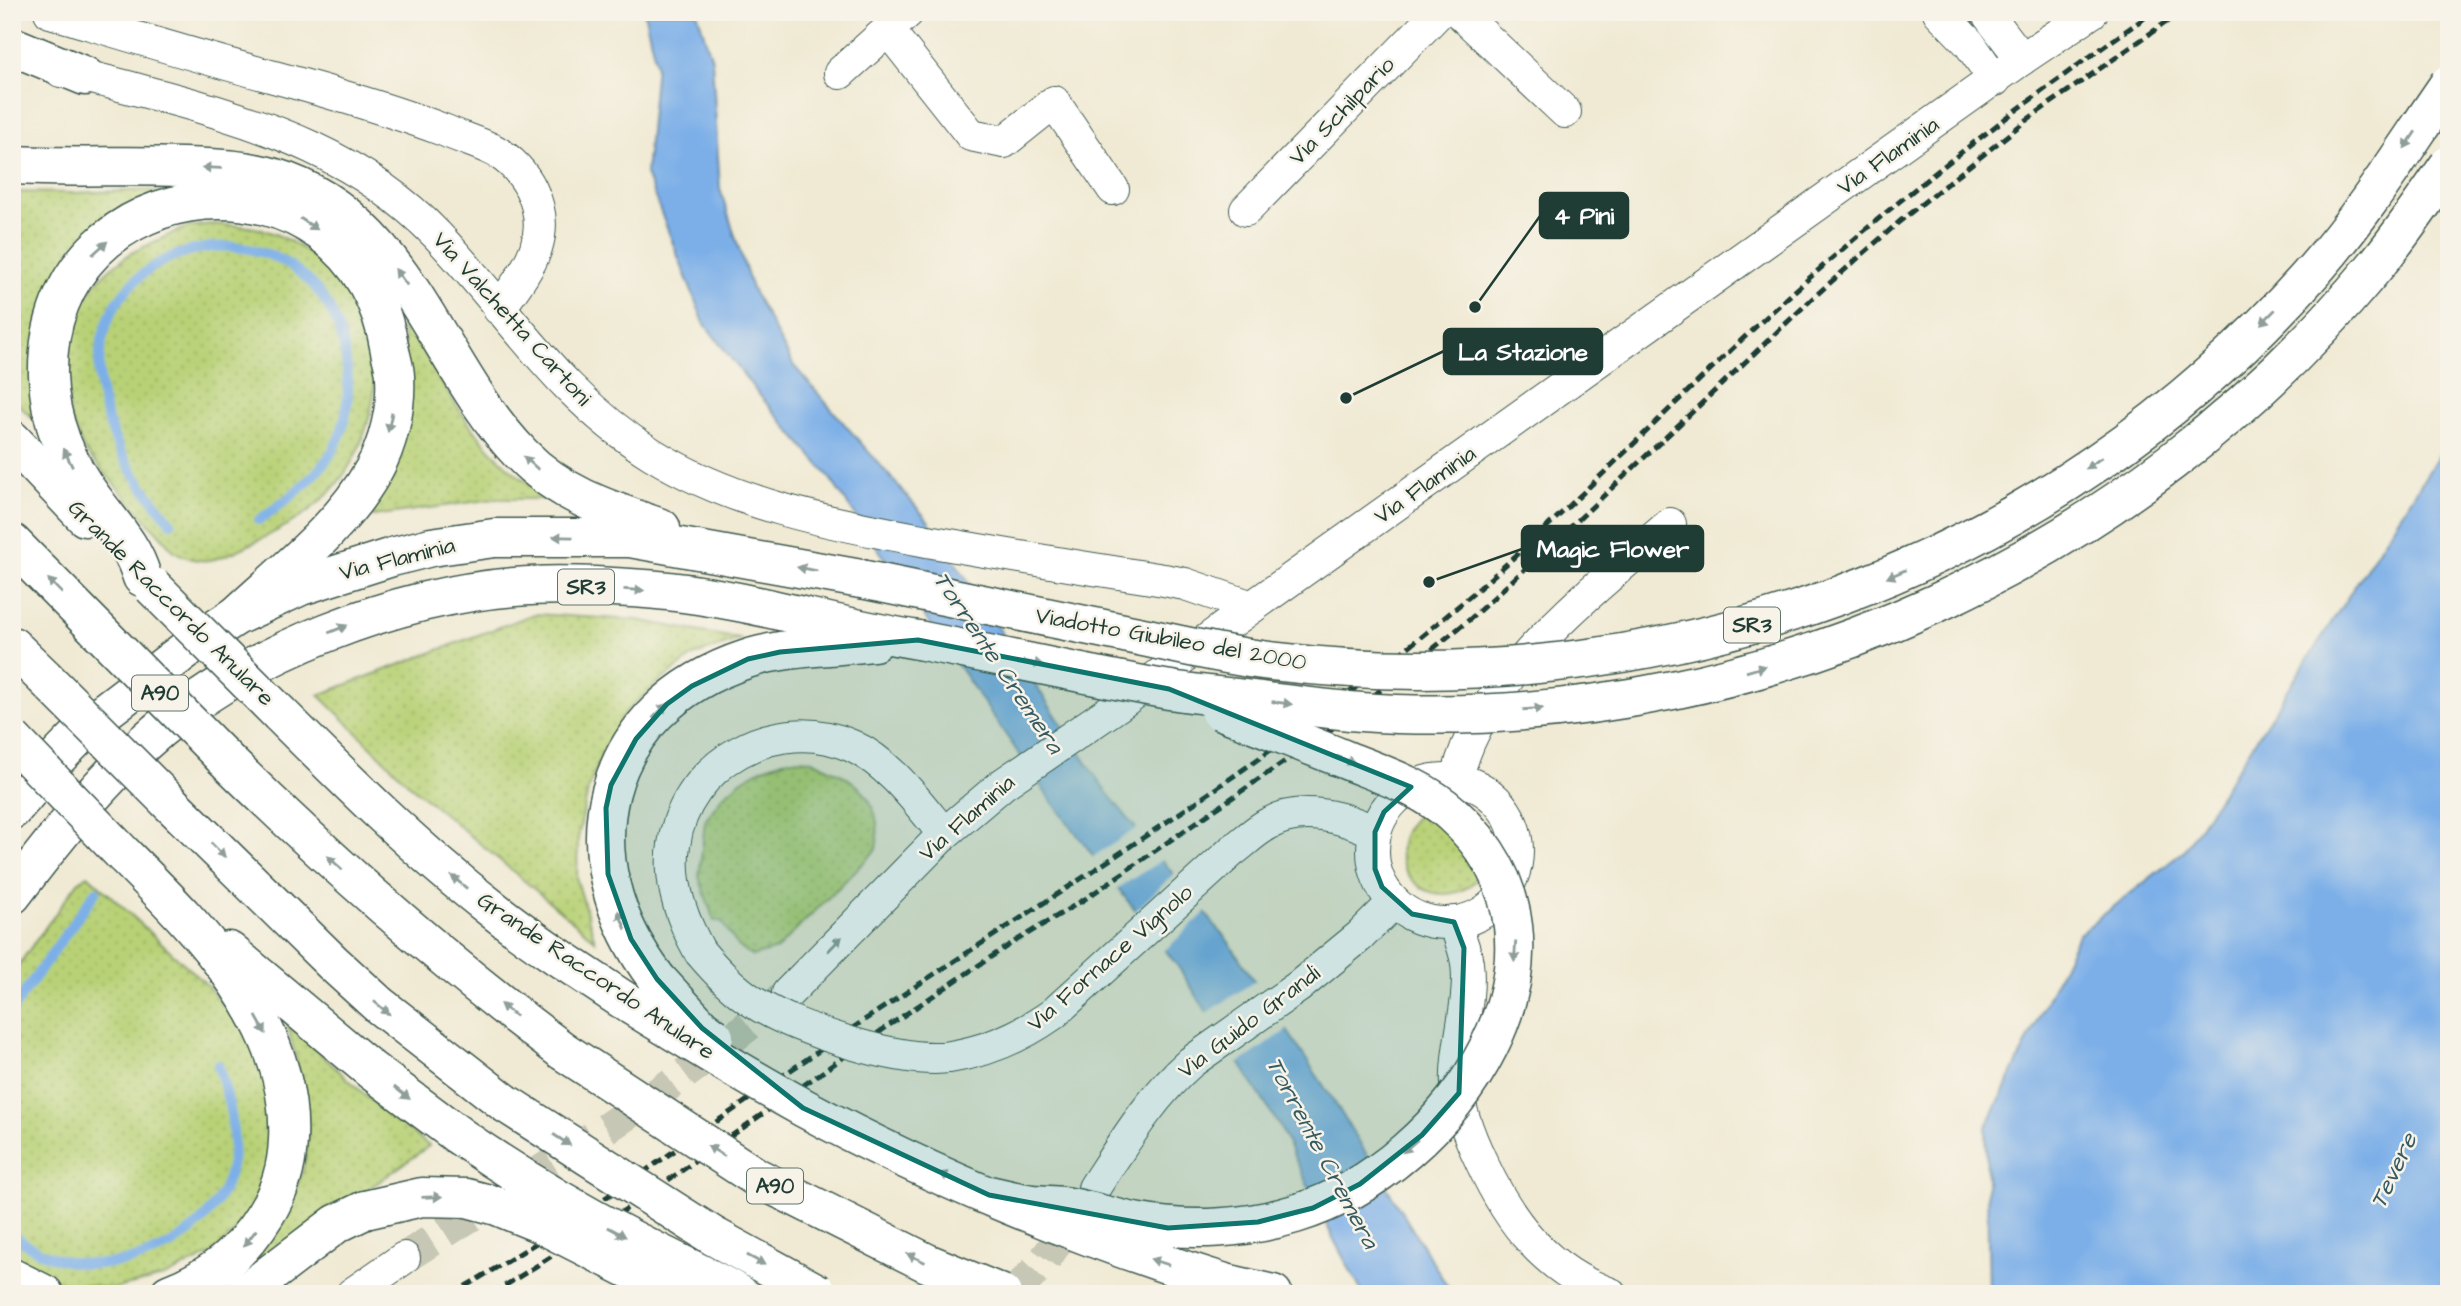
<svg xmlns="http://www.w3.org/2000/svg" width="2461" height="1306" font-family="'Architects Daughter',sans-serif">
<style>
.grass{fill:url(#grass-dots);stroke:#6c8755;stroke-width:2}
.water{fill:#7bafe8;stroke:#4d768e;stroke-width:2}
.pier{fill:#f0ead4}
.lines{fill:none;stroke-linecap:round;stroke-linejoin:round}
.stream{stroke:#7bafe8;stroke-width:10}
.minor-tunnel{stroke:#c6c7b4;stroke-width:32;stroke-dasharray:32 16;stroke-linecap:butt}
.minor-casing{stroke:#3e574c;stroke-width:34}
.highway-casing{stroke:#3e574c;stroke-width:41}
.minor{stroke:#fff;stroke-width:32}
.highway{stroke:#fff;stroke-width:38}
.rail{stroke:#1f3d34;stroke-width:5;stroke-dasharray:10 5;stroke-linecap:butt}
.minor-bridge-casing{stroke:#3e574c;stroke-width:34;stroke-linecap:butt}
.highway-bridge-casing{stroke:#3e574c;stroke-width:41;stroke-linecap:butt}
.minor-bridge{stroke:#fff;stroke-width:32}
.highway-bridge{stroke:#fff;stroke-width:38}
.oneway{fill:#8f9e9a}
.marked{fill:#0f766e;fill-opacity:0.2;stroke:#0f766e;stroke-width:5;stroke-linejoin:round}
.labels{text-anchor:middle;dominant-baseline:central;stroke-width:5;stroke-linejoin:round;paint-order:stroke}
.shield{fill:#f7f3e8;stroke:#60746a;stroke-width:2}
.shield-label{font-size:21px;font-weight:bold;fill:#1f3d34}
.street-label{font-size:23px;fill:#1f3d34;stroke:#f7f3e8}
.water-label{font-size:24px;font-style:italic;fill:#365a61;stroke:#f7f3e8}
.leader{fill:none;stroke:#1f3d34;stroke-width:2.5}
.callout-dot{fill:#1f3d34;stroke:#f7f3e8;stroke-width:2.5}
.callout{fill:#1f3d34;stroke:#1f3d34;stroke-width:2.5}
.callout-label{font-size:24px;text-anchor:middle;font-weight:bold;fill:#fff}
</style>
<defs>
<pattern id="grass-dots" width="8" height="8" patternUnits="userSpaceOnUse" patternTransform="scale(1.75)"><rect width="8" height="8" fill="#b8d176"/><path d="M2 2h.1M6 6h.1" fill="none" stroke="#9eb467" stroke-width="1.8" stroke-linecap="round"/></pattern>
</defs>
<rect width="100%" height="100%" fill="#f7f3e8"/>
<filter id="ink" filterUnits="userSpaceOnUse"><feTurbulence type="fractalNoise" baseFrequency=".0143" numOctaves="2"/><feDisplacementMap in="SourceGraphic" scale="14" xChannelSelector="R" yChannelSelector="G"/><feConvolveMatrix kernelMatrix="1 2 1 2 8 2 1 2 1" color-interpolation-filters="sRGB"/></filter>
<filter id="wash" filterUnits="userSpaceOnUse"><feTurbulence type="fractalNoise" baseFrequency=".00686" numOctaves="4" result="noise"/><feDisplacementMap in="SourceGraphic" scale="28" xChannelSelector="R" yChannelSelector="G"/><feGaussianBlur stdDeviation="1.57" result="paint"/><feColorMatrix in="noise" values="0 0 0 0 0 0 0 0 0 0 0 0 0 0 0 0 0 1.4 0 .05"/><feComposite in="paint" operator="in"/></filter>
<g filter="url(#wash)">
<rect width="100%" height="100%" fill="#f0ead4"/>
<!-- grass -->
<g class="grass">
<polygon points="184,189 137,209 32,360 32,418 12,398 12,192 69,193"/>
<path d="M211 224C229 225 247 225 264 230 298 241 332 267 352 297 358 306 361 320 366 331 368 337 372 344 373 351 381 395 364 452 335 486 312 513 284 528 253 543 223 557 204 570 174 551L84 450 70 417 65 353 79 307 96 282 111 268 131 253 167 236 188 227Z"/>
<path d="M400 306C429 362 461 424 508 467 521 479 537 488 552 499H494L359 518 404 339Z"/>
<polygon points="534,614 637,620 740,639 693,656 654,686 624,714 602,753 588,790 578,838 577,880 595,940 411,786 319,695"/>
<path d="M789 759C795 760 804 759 810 760 817 761 824 766 830 769 867 785 883 810 876 850L777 949 752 956 738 946 721 921H714L699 877 705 821 722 797 742 780 763 768Z"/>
<path d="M1427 809 1483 873C1433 933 1361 850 1427 809Z"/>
<polygon points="88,875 207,985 259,1048 275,1119 269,1177 249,1219 212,1254 164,1277 112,1289 50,1280 12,1259 12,974 78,882"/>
<path d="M287 1023 363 1093 429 1146 259 1267 257 1256C271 1232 289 1207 299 1181 319 1129 300 1075 287 1023Z"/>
</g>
<!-- water -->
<g class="water">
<polygon points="644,12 697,12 712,60 720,189 752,289 794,366 927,519 1104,789 1228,941 1337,1106 1452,1294 1363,1294 1334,1240 1280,1127 1179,968 1047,795 827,474 756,391 704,323 646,174 656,64"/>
<polygon points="2449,440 2449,1294 1989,1294 1986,1128 2078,935 2184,851"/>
</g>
<!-- pier -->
<g class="pier">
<polygon points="1139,827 1165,858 1115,890 1091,858"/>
<polygon points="1176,872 1208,910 1163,952 1133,913"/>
<polygon points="1258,979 1290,1028 1236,1065 1204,1015"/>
</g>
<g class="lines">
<!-- stream -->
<g class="stream">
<path d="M171 523C151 497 130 473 117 444 23 230 330 167 347 370 354 449 317 478 259 520"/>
<polyline points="12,1010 96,891"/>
<path d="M12 1233C77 1294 203 1260 229 1175 240 1138 229 1100 218 1065"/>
</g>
</g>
</g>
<g filter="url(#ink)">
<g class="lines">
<!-- minor-tunnel -->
<g class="minor-tunnel">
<path d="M404 1258C536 1174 669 1094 788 993"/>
<polyline points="1013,1294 1040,1266 1080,1210"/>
</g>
<!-- minor casing -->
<g class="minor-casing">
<g id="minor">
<path d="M50 12C124 34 199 57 274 77 333 93 389 109 446 131 462 138 480 143 495 151 510 159 524 174 531 189 555 238 526 271 499 309"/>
<polyline points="1459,12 1565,112"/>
<polyline points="1939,12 1969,43 1995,80"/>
<polyline points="1986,12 2022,59"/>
<polyline points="888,30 971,135 1004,142 1054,102 1113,189"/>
<path d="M61 71C96 78 131 88 165 97 266 124 363 158 437 235 510 312 559 397 652 454 736 506 832 523 927 541 1006 555 1085 568 1164 580L1185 584 1252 607"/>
<polyline points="840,73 908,12"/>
<polyline points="1246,210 1439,12"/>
<path d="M1457 779C1478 678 1595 589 1670 524"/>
<circle cx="1445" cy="851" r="72"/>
<path d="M1232 851C1244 842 1255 831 1268 824 1301 805 1343 817 1375 832"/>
<path d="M1454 922C1459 935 1465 949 1467 963 1472 1002 1455 1046 1457 1085 1459 1111 1470 1138 1481 1161 1509 1222 1546 1271 1611 1294"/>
<path d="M700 952C682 920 668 883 674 845 685 763 777 712 852 746 890 763 918 803 944 834"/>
<polyline points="788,993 944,834 1003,784 1117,706 1252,607 2022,59 2092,12"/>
<path d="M1094 1188C1123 1144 1151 1097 1191 1062L1298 987 1360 936 1394 902"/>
<polyline points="352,1294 404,1258"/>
</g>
</g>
<!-- highway casing -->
<g class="highway-casing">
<g id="highway">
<polyline points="12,46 85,76"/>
<path d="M12 165C69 168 126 165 182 167 218 168 253 169 287 182 409 227 438 369 522 455 561 495 609 510 661 528"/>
<polyline points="12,440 85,517"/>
<polyline points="12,543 98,630"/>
<path d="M142 577C133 546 113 526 94 500 67 465 49 420 48 375 44 162 354 131 390 351 392 360 395 369 395 377 397 408 388 445 373 471 342 527 282 573 236 616"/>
<polyline points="12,646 44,677"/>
<path d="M280 714C348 782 415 849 491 908 535 943 584 974 631 1005"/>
<path d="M222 756C330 862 442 961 563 1051"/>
<polyline points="169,802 333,963 379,1005 505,1103"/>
<polyline points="12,810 56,759 95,719 196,642 236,616 301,586 392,557 431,547 494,538 630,538 861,579"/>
<path d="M124 855C200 931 294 1024 288 1140 287 1166 279 1193 265 1215 242 1253 211 1278 169 1294"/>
<path d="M12 895C57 836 103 777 160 729 252 652 395 596 515 587 561 583 622 587 668 591 753 600 834 627 918 640"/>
<polyline points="229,951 371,1070 458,1135"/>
<path d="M657 979C564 858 597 708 747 659 787 646 833 647 874 642"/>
<polyline points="12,1278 44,1294"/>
<polyline points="1225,1283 1273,1294"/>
<polyline points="244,1294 336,1224 365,1210"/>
</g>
</g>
<!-- minor -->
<use href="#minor" class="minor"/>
<!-- highway -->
<use href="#highway" class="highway"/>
<!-- rail -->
<g class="rail">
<path d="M452 1294C598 1210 732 1108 872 1015 1075 881 1283 755 1469 597 1591 492 1700 373 1822 267 1927 175 2038 92 2153 12"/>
<polyline points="492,1294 637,1202 888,1026 1009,945 1085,899 1329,731 1469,620 1559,538 1814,297 1899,222 2028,119 2181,12"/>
</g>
<!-- minor-bridge casing -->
<g class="minor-bridge-casing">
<path id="minor-bridge" d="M700 952C716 971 734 990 755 1003 798 1030 900 1064 950 1057 988 1051 1022 1036 1053 1014L1232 851"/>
</g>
<!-- highway-bridge casing -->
<g class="highway-bridge-casing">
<g id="highway-bridge">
<path d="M861 579C947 597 1033 614 1119 632 1169 642 1220 655 1270 661 1664 708 2054 567 2316 268 2366 211 2406 146 2449 84"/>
<polyline points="152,586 280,714"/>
<polyline points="98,630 222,756"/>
<path d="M918 640C1000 656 1082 674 1164 689 1198 695 1233 697 1268 702 1311 707 1353 713 1397 714 1770 726 2134 556 2372 270 2400 237 2424 201 2449 165"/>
<polyline points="44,677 169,802"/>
<polyline points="12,739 124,855"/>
<polyline points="657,979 702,1028 714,1037"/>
<path d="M631 1005C688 1040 745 1076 804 1108 934 1178 1083 1239 1225 1283"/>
<polyline points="563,1051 756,1177 927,1263 1002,1294"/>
<polyline points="505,1103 713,1236 819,1294"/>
<path d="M458 1135C514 1174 573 1209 633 1240 668 1258 705 1275 739 1294"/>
<path d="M989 1195C1003 1198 1018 1202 1032 1204 1045 1205 1057 1205 1070 1207 1093 1211 1116 1219 1139 1223 1190 1232 1246 1229 1295 1214 1451 1167 1603 949 1452 814 1422 787 1383 775 1346 760 1304 743 1262 726 1219 710"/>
<polyline points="365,1210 422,1197 467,1198 497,1206 541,1224 678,1294"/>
</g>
</g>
<!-- minor-bridge -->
<use href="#minor-bridge" class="minor-bridge"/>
<!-- highway-bridge -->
<use href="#highway-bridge" class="highway-bridge"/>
</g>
<!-- one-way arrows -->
<defs><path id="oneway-solid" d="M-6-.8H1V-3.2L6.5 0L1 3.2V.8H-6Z" transform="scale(1.75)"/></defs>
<g class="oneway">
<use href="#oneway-solid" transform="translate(2410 140) rotate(124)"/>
<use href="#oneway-solid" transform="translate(212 168) rotate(-178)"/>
<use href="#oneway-solid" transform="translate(309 224) rotate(33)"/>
<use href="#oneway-solid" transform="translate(100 248) rotate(-42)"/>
<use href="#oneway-solid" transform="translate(401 277) rotate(-126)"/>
<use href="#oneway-solid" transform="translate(2268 317) rotate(135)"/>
<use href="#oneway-solid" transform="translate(390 422) rotate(102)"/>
<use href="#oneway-solid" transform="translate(68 458) rotate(-116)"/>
<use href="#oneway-solid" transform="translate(531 463) rotate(-138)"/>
<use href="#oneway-solid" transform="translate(2094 463) rotate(145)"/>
<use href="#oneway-solid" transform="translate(563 537) rotate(-179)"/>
<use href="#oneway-solid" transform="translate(807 569) rotate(-170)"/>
<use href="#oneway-solid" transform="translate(1896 574) rotate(157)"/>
<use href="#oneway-solid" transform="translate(55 586) rotate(-134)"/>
<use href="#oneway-solid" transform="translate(634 590) rotate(3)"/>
<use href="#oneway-solid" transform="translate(338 629) rotate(-22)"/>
<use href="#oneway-solid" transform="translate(1033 663) rotate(11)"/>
<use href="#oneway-solid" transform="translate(1756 669) rotate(-16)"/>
<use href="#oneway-solid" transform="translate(1282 703) rotate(7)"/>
<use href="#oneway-solid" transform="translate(1533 709) rotate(-4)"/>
<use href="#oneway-solid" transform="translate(660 711) rotate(-45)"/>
<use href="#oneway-solid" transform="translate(1346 760) rotate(22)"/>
<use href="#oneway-solid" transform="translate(218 850) rotate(45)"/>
<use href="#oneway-solid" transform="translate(335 863) rotate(-137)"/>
<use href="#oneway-solid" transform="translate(459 882) rotate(-141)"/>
<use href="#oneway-solid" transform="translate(622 920) rotate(-113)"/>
<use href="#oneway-solid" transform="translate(835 944) rotate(-46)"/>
<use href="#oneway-solid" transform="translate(1515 952) rotate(94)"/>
<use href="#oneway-solid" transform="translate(382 1008) rotate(40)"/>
<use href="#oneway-solid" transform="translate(508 1010) rotate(-142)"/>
<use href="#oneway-solid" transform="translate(261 1025) rotate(61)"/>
<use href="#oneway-solid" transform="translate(402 1093) rotate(38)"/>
<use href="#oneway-solid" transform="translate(562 1140) rotate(33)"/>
<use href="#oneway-solid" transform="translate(1410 1146) rotate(139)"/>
<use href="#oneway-solid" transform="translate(716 1151) rotate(-148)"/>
<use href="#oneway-solid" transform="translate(949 1177) rotate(-156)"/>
<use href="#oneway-solid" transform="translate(432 1197) rotate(-2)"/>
<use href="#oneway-solid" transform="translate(617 1232) rotate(29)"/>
<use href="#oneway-solid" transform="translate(250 1238) rotate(128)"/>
<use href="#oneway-solid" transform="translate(916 1258) rotate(-154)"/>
<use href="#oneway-solid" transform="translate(756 1260) rotate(29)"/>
<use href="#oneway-solid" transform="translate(1160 1262) rotate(-162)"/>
</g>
</g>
<!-- marked area -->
<path class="marked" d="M918 640 1169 689 1411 787 1384 812 1375 832V869L1382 887 1412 914 1454 922 1464 948 1459 1093 1422 1135 1360 1184 1313 1208 1258 1222 1168 1228 989 1195 803 1108 702 1028 657 979 631 939 608 874 606 808 611 785 636 739 667 704 692 686 748 659 780 652Z"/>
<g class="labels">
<!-- shield labels -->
<g class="shield">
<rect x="558" y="569.5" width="56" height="35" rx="5"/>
<rect x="1724" y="607.5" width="56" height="35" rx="5"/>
<rect x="132" y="675.5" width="56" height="35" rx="5"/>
<rect x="747" y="1168.5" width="56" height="35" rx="5"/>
</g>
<g class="shield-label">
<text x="586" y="587">SR3</text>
<text x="1752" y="625">SR3</text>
<text x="160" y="693">A90</text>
<text x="775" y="1186">A90</text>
</g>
<!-- street labels -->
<g class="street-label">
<text transform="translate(1342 111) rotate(-46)">Via Schilpario</text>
<text transform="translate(1888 156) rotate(-35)">Via Flaminia</text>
<text transform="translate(512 319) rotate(48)">Via Valchetta Cartoni</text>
<text transform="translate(1425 485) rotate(-35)">Via Flaminia</text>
<text transform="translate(397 559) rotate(-14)">Via Flaminia</text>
<text transform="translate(171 603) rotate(45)">Grande Raccordo Anulare</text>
<text transform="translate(1171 639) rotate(10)">Viadotto Giubileo del 2000</text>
<text transform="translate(967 818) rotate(-41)">Via Flaminia</text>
<text transform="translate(1110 958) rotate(-41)">Via Fornace Vignolo</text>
<text transform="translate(596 976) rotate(34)">Grande Raccordo Anulare</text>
<text transform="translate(1249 1022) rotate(-37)">Via Guido Grandi</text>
</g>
<!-- water labels -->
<g class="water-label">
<text transform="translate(998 663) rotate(56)">Torrente Cremera</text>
<text transform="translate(1322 1153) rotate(62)">Torrente Cremera</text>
<text transform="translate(2394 1171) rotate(-65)">Tevere</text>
</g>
</g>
<!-- callouts -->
<path class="leader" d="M1475 307L1540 216M1346 398L1444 351M1429 582L1522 549"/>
<g class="callout-dot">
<circle cx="1475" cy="307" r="7"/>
<circle cx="1346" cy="398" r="7"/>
<circle cx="1429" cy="582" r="7"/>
</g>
<g class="callout">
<rect x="1540" y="193" width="88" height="45" rx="7"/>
<rect x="1444" y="329" width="158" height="45" rx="7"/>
<rect x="1522" y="526" width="181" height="45" rx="7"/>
</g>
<g class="callout-label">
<text x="1584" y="224">4 Pini</text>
<text x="1523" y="360">La Stazione</text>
<text x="1613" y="557">Magic Flower</text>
</g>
<!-- margin -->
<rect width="2461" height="1306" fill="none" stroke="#f7f3e8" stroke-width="42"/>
</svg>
